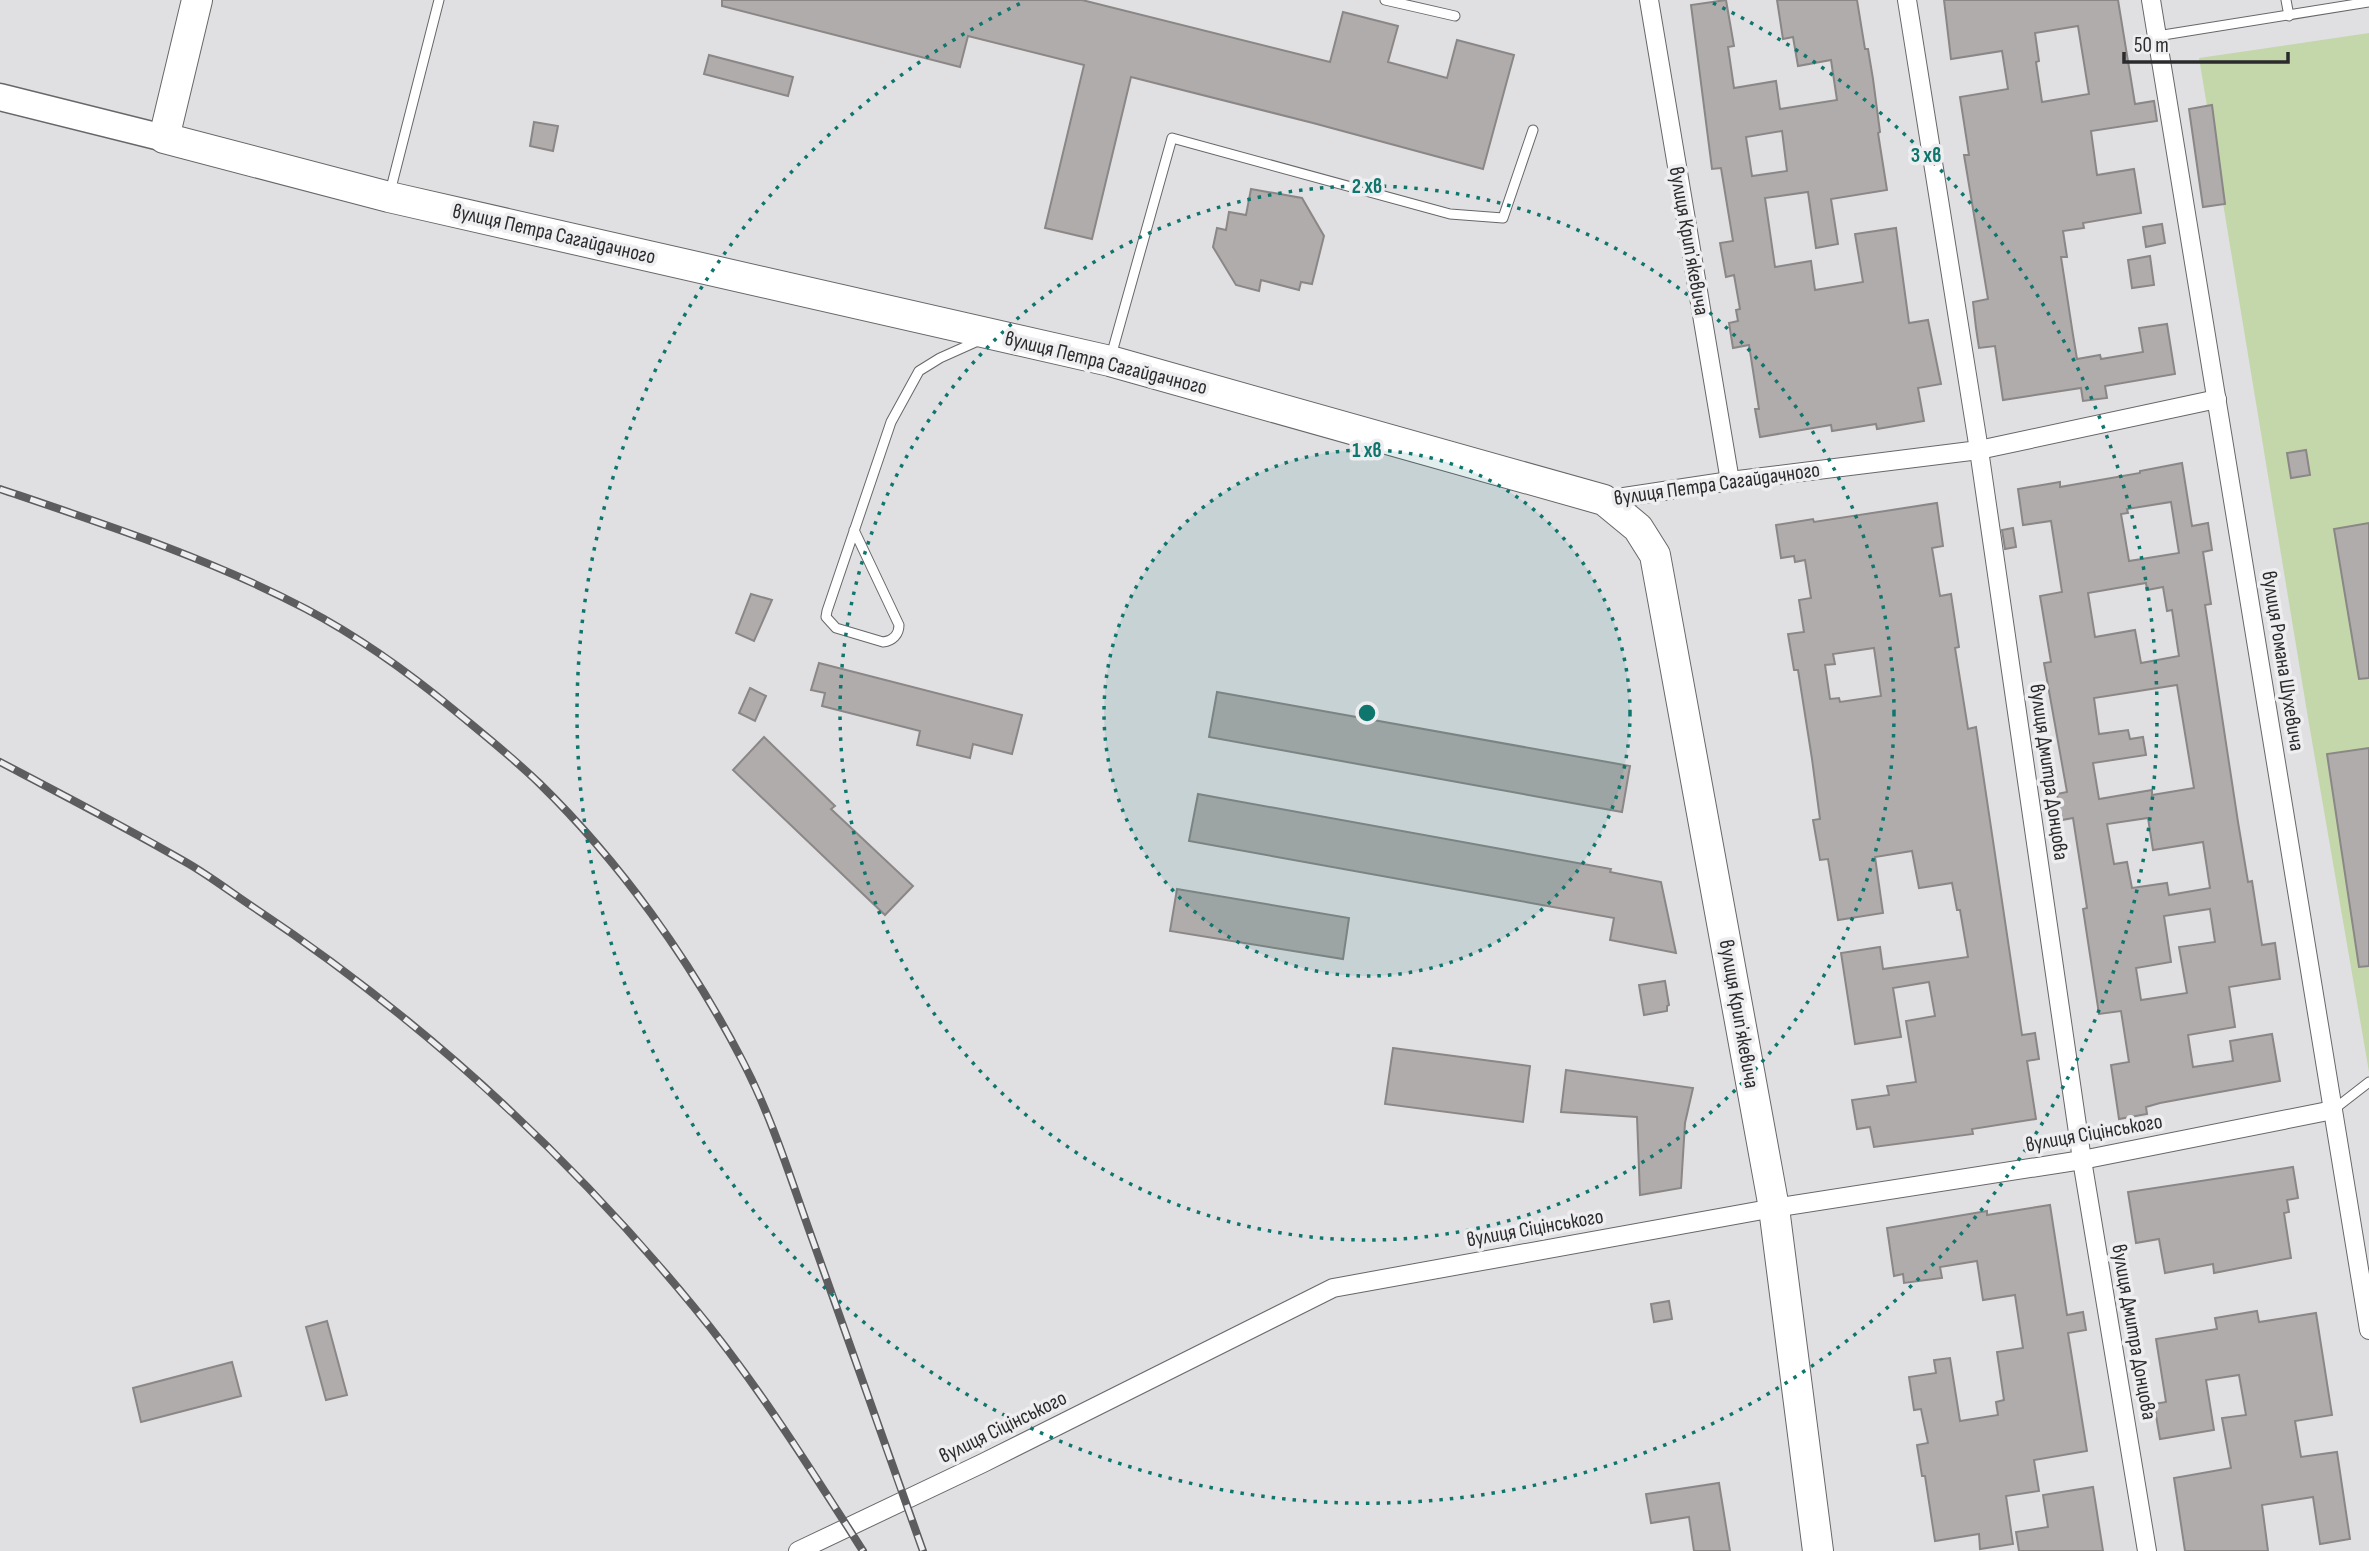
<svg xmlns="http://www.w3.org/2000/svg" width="2369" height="1551" font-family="'Sofia Sans Condensed',sans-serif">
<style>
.green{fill:#c3d7aa}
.building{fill:#b0acab;stroke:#8a8786;stroke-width:2;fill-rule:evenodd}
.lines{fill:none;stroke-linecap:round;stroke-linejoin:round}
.lane-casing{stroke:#676669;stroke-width:11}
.street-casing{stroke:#676669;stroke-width:20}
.secondary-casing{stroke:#676669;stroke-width:29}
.primary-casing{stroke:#676669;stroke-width:32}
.lane{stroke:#fff;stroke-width:9}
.street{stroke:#fff;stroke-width:18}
.secondary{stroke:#fff;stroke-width:26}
.primary{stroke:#fff;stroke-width:30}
.rail-casing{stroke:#5d5c5f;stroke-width:8}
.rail{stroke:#eeedf0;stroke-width:5;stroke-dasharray:16;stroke-linecap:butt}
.ring{fill:none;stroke:#0f766e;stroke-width:3.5;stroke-dasharray:3.5 7}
.labels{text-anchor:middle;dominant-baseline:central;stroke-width:7;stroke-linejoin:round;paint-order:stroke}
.street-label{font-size:21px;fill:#2b2a2c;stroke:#eeedf0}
.centre{fill:#0f766e;stroke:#eeedf0;stroke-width:3.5}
.ring-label{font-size:21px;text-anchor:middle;font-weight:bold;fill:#0f766e;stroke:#eeedf0;stroke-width:7;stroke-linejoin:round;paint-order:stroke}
</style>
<rect width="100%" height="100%" fill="#e0e0e3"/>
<!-- green -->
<polygon class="green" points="2369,33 2369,1072 2309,724 2199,58"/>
<!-- building -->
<g class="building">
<polygon points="722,0 1082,0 1330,62 1343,12 1398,26 1388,62 1447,78 1457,40 1514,55 1483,169 1313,123 1131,77 1092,239 1045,228 1084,65 968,36 960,67 722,6"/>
<path d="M1726 0 1734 46 1728 47 1734 88 1776 81 1780 109 1837 100 1831 60 1798 66 1793 37 1783 39 1777 0H1857L1865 49H1868L1873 79 1880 132 1878 133 1887 190 1831 199 1838 244 1816 248 1808 192 1765 198 1775 267 1811 261 1815 290 1863 282 1855 234 1896 228 1909 323 1928 320 1941 384 1918 388 1924 421 1877 429 1876 424 1832 431 1831 425 1760 437 1755 409H1759L1749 345 1733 348 1729 323 1738 321 1736 310 1740 309 1734 275 1726 277 1720 243 1733 241 1721 168 1712 169 1691 5ZM1782 131 1787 171 1752 176 1746 137Z"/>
<path d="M1944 0H2118L2135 104 2154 101 2157 121 2091 131 2097 175 2134 169 2141 213 2083 223 2084 228 2063 231 2067 257H2061L2073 335 2077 359 2100 355 2101 359 2143 352 2139 328 2167 324 2175 374 2105 386 2107 398 2083 401 2081 388 2003 400 1995 346 1979 348 1976 328 1973 302 1988 299 1964 155H1969L1960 97 2008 89 2002 51 1951 59ZM2078 26 2089 94 2042 102 2036 62 2039 61 2035 33Z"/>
<polygon points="709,55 793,77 788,96 704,74"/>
<polygon points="2212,105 2225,204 2203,207 2189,109"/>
<polygon points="534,122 558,126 553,151 530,146"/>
<polygon points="1251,189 1302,198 1324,236 1312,284 1301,282 1299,290 1261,280 1259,291 1236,285 1213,247 1217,228 1226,230 1229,212 1246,215"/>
<polygon points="2162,224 2165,243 2146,247 2143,227"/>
<polygon points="2150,256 2154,285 2132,288 2128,260"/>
<polygon points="2306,450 2310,475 2291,478 2287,453"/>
<path d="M2182 463 2192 526 2208 523 2212 550 2203 552 2211 604 2205 605 2238 822 2248 882 2252 881 2262 945 2275 943 2280 979 2229 987 2235 1027 2188 1035 2193 1067 2233 1061 2230 1041 2272 1034 2280 1081 2160 1103 2146 1107 2147 1114 2119 1119 2111 1065 2129 1062 2121 1011 2099 1014 2083 909 2087 908 2073 818 2062 820 2057 794 2067 792 2044 663 2051 662 2040 596 2062 592 2051 521 2023 525 2018 489 2060 482V487L2140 473V471ZM2171 502 2179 553 2129 561 2121 514 2128 513 2127 509ZM2146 583 2147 590 2163 587 2167 611 2172 610 2179 656 2141 663 2135 630 2095 637 2088 593ZM2177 685 2194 788 2152 795V790L2099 799 2093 763 2146 755 2143 737 2130 739 2128 730 2099 734 2094 698ZM2148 818 2153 850 2203 842 2210 888 2169 895 2167 883 2132 888 2127 862 2114 864 2107 824ZM2210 909 2215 942 2179 947 2187 993 2141 1000 2136 968 2171 962 2164 916Z"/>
<path d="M1937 503 1943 546 1932 548 1940 596 1951 594 1959 647 1955 648 1968 729 1976 727 2022 1035 2035 1033 2039 1059 2027 1061 2036 1119 1972 1129 1973 1134 1874 1147 1870 1127 1857 1129 1852 1100 1889 1095 1887 1086 1916 1082 1906 1021 1935 1016 1929 982 1893 988 1901 1037 1855 1044 1841 953 1880 947 1883 969 1968 957 1960 910H1957L1952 883 1919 888 1912 851 1875 857 1883 913 1838 920 1828 859 1820 860 1813 820 1820 819 1812 759 1798 670H1794L1788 634 1804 632 1799 600 1811 598 1805 560 1795 562 1794 556 1781 558 1776 525 1813 519 1814 522ZM1874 648 1881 696 1840 702 1839 698 1830 699 1825 665 1835 664 1833 654Z"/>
<polygon points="2369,523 2369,678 2359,679 2334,529"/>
<polygon points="2013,528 2016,547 2005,549 2002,530"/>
<polygon points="751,594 772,600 754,641 736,633"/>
<polygon points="819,663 1022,715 1012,754 973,744 970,758 917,745 920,731 822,706 825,693 811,690"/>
<polygon points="750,688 766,696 755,721 739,713"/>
<polygon points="1217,692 1630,766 1622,812 1209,737"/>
<polygon points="764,737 835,806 831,809 913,886 885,915 733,770"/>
<polygon points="2369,748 2369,966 2359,967 2327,754"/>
<polygon points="1198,794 1611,869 1610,872 1661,882 1676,953 1610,940 1614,918 1189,841"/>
<polygon points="1177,889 1349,918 1343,959 1170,931"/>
<polygon points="1665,981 1669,1005 1667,1006 1667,1011 1644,1015 1639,985"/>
<polygon points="1393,1048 1530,1066 1523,1122 1385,1104"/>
<polygon points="1566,1070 1693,1088 1685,1123 1681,1188 1640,1195 1637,1117 1561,1112"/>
<polygon points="2293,1167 2298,1198 2287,1200 2289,1212 2284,1213 2291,1258 2214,1273 2213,1264 2165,1273 2159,1239 2136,1243 2128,1192"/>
<polygon points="2050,1205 2067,1315 2083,1312 2086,1330 2068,1333 2087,1451 2034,1460 2039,1491 2006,1496 2013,1544 1980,1549 1979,1534 1935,1541 1925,1476 1922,1476 1917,1445 1928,1443 1921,1409 1914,1410 1909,1377 1936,1373 1934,1360 1950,1358 1960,1421 1998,1415 1996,1402 2004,1400 1997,1352 2023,1348 2015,1295 1983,1300 1977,1261 1940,1267 1942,1278 1904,1283 1903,1274 1894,1276 1887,1228 1987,1211 1987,1215"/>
<polygon points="1669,1301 1672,1319 1654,1322 1651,1304"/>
<polygon points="2257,1311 2259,1322 2316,1313 2332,1415 2295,1421 2301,1457 2337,1452 2350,1539 2320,1544 2313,1497 2262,1505 2268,1551 2185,1551 2174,1478 2231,1468 2222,1418 2246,1415 2239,1375 2206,1380 2214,1430 2160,1439 2154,1404 2166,1402 2156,1339 2217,1329 2215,1318"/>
<polygon points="327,1321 347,1395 326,1400 306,1327"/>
<polygon points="232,1362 241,1396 141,1422 133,1388"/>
<polygon points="1719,1483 1730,1551 1694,1551 1689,1517 1651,1523 1646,1494"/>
<polygon points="2093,1487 2103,1551 2019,1551 2016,1532 2048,1527 2043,1495"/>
</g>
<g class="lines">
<!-- lane casing -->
<g class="lane-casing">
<g id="lane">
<polyline points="1385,0 1455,16"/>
<polyline points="2286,0 2289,16"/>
<polyline points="2157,36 2369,2"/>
<polyline points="390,192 439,0"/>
<polyline points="1111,356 1172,138 1450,214 1503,218 1533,130"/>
<path d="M854 530 899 625C899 634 893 641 883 642L836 628 826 617 827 611 891 422 919 371 940 358 978 341"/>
<polyline points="2333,1110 2369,1082"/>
</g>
</g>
<!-- street casing -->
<g class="street-casing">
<g id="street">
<polyline points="1649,0 1730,481"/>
<polyline points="1907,0 1979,450 2082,1160 2147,1551"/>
<polyline points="2151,0 2369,1330"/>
<polyline points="1604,500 1730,481 1979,450 2217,399"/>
<polyline points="798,1551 983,1463 1333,1288 1774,1208 2082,1160 2333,1110"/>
</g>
</g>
<!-- secondary casing -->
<g class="secondary-casing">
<polyline id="secondary" points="0,97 164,138"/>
</g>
<!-- primary casing -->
<g class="primary-casing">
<polyline id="primary" points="197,0 164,138 389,197 1110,361 1604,500 1638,528 1655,555 1774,1208 1818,1551"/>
</g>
<!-- lane -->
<use href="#lane" class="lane"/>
<!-- street -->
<use href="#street" class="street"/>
<!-- secondary -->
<use href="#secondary" class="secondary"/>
<!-- primary -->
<use href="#primary" class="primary"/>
<!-- rail casing -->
<g class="rail-casing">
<g id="rail">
<path d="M0 489C104 524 209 558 306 609 359 637 408 672 454 710 483 734 512 757 539 783 620 862 690 960 742 1060 772 1117 791 1180 813 1241 850 1344 886 1448 923 1551"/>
<path d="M0 762C63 795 127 828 189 864 211 877 232 893 253 907 419 1017 567 1153 693 1306 756 1382 810 1468 863 1551"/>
</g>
</g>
<!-- rail -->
<use href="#rail" class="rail"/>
</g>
<!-- distance rings -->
<circle cx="1367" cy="713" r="263" fill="#0f766e" fill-opacity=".12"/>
<g class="ring">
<circle cx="1367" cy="713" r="263"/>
<circle cx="1367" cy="713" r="527"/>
<path d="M1713 3A790 790 0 1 1 1021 3"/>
</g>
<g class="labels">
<!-- street labels -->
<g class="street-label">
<text transform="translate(554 234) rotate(13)">вулиця Петра Сагайдачного</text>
<text transform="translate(1689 241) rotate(80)">вулиця Крипʼякевича</text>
<text transform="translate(1106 363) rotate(14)">вулиця Петра Сагайдачного</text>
<text transform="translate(1717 484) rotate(-8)">вулиця Петра Сагайдачного</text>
<text transform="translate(2283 661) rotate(81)">вулиця Романа Шухевича</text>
<text transform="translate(2049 772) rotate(82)">вулиця Дмитра Донцова</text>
<text transform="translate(1739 1014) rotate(80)">вулиця Крипʼякевича</text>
<text transform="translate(2094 1133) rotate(-10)">вулиця Сіцінського</text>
<text transform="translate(1535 1228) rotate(-10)">вулиця Сіцінського</text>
<text transform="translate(2134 1332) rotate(80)">вулиця Дмитра Донцова</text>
<text transform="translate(1003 1427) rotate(-26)">вулиця Сіцінського</text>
</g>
</g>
<circle cx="1367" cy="713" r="10" class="centre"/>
<g class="ring-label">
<text x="1926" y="162">3 хв</text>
<text x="1367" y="193">2 хв</text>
<text x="1367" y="457">1 хв</text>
</g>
<!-- scale -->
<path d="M2124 52v10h164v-10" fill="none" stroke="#2b2a2c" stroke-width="3.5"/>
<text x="2134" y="52" font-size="21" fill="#2b2a2c" stroke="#eeedf0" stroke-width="5" paint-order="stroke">50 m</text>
</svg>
